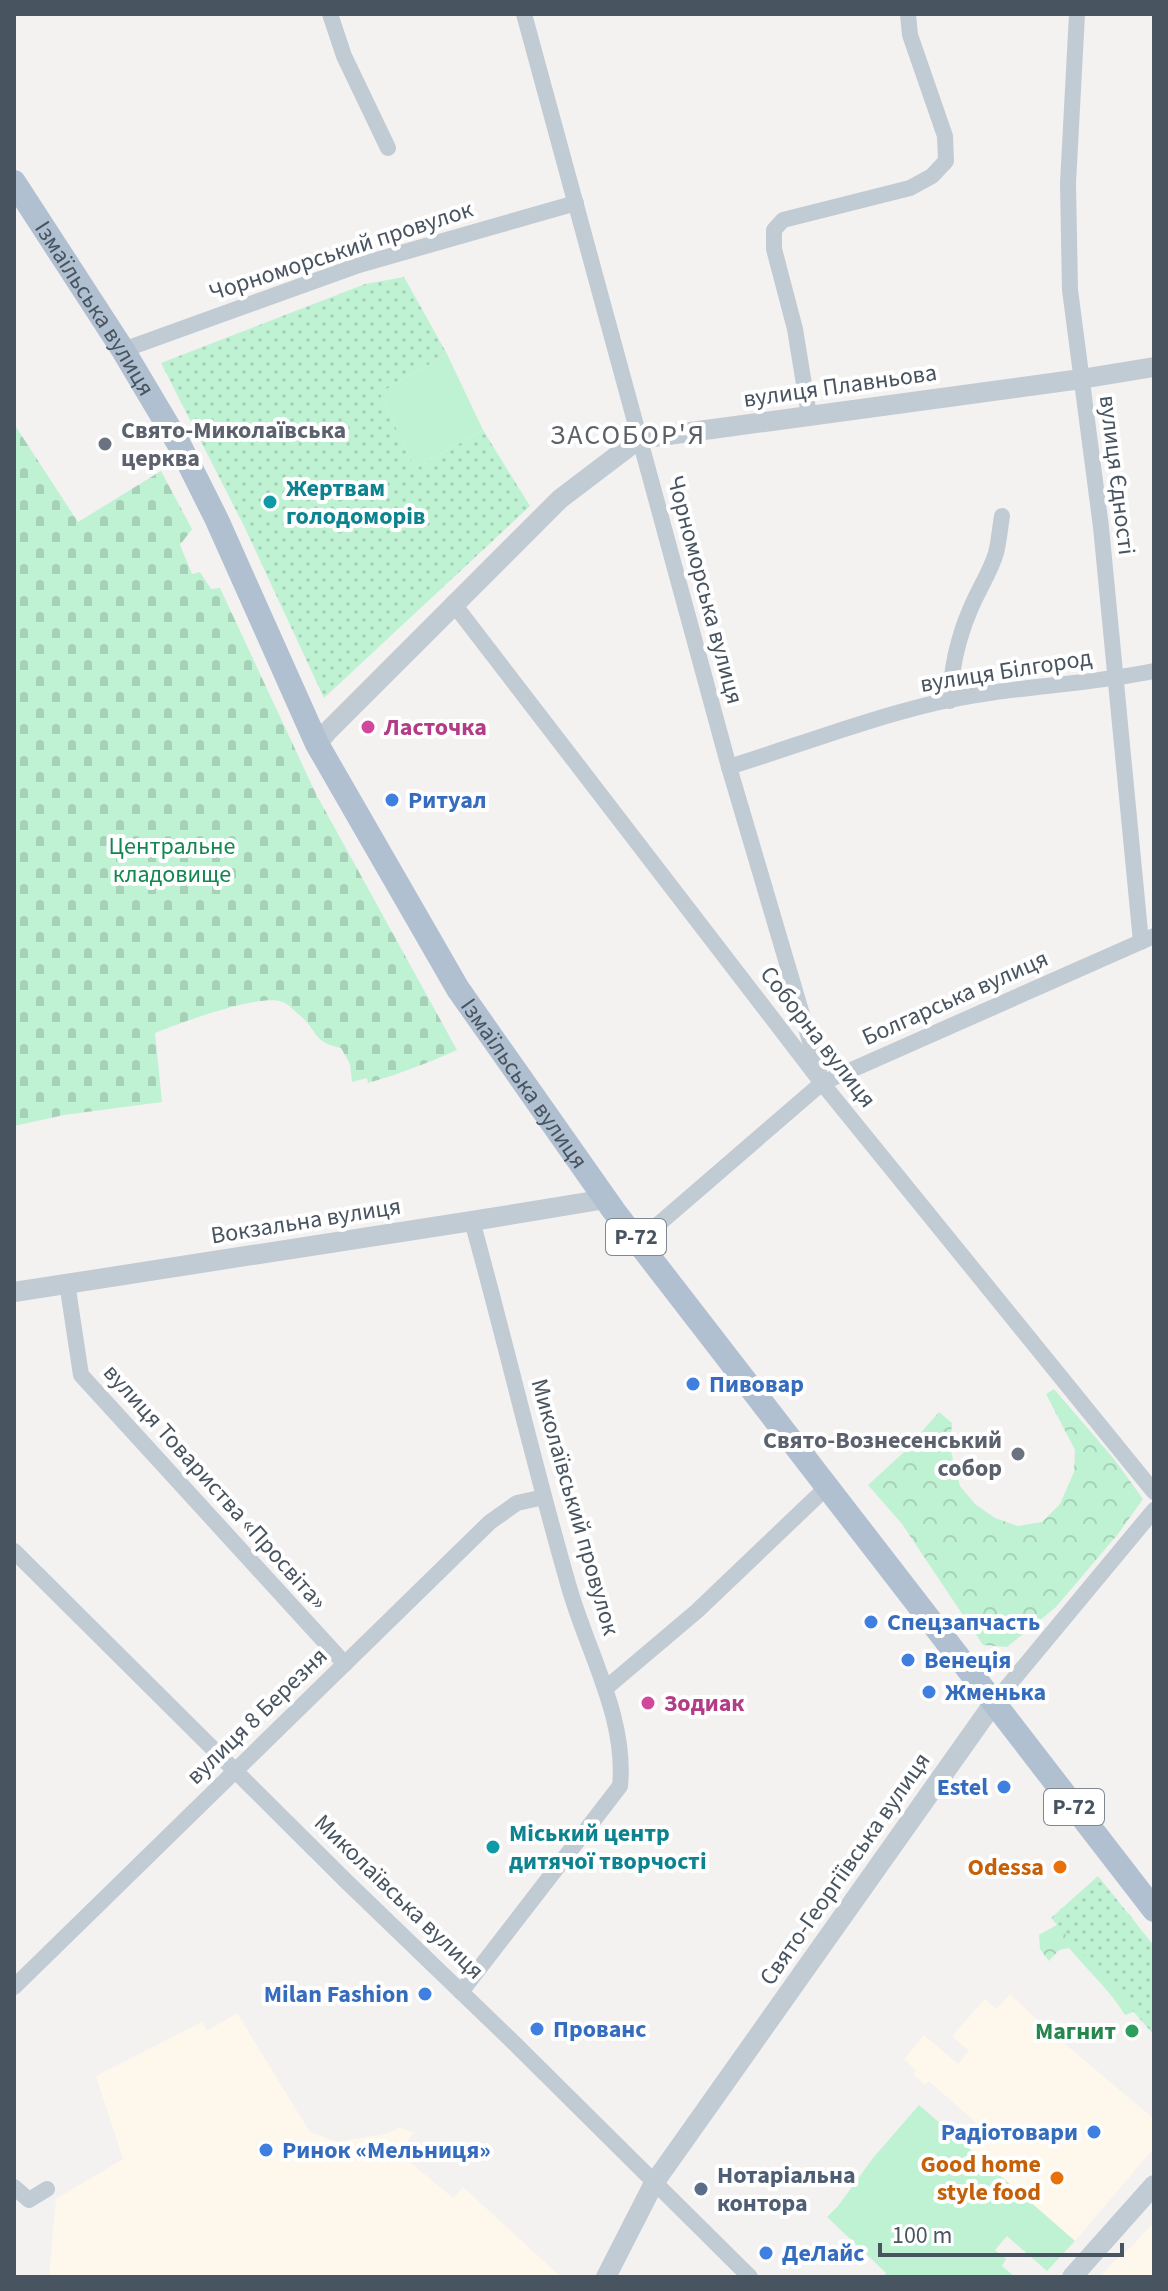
<svg xmlns="http://www.w3.org/2000/svg" width="1168" height="2291" font-family="'Source Sans 3',sans-serif">
<style>
.commercial{fill:#fdf8eb}
.grass{fill:#bff2d3}
.forest{fill:url(#forest-crowns)}
.cemetery{fill:url(#cemetery-stones)}
.park{fill:url(#park-dots)}
.lines{fill:none;stroke-linecap:round;stroke-linejoin:round}
.minor{stroke:#c1cbd3;stroke-width:16}
.tertiary{stroke:#c1cbd3;stroke-width:20}
.primary{stroke:#b0c0d1;stroke-width:24}
.worship-dot{fill:#6b7280;stroke:#fff;stroke-width:3}
.culture-dot{fill:#0f9aa8;stroke:#fff;stroke-width:3}
.hotel-dot{fill:#d1479c;stroke:#fff;stroke-width:3}
.shop-dot{fill:#3f7fe0;stroke:#fff;stroke-width:3}
.food-dot{fill:#e8710a;stroke:#fff;stroke-width:3}
.leisure-dot{fill:#2e9e5b;stroke:#fff;stroke-width:3}
.service-dot{fill:#5c6f8a;stroke:#fff;stroke-width:3}
.labels{text-anchor:middle;dominant-baseline:central;stroke-width:8;stroke-linejoin:round;paint-order:stroke}
.shield{fill:#fff;stroke:#7f8790;stroke-width:2}
.shield-label{font-size:22px;font-weight:bold;fill:#485460}
.street-label{font-size:24px;fill:#485460;stroke:#fff}
.worship-label{font-size:24px;font-weight:bold;fill:#5b616d;stroke:#fff;text-anchor:start}
.culture-label{font-size:24px;font-weight:bold;fill:#0d838f;stroke:#fff;text-anchor:start}
.hotel-label{font-size:24px;font-weight:bold;fill:#b23c85;stroke:#fff;text-anchor:start}
.shop-label{font-size:24px;font-weight:bold;fill:#366cbe;stroke:#fff;text-anchor:start}
.park-label{font-size:24px;fill:#13874e;stroke:#fff}
.food-label{font-size:24px;font-weight:bold;fill:#c56008;stroke:#fff;text-anchor:end}
.leisure-label{font-size:24px;font-weight:bold;fill:#27864d;stroke:#fff;text-anchor:end}
.service-label{font-size:24px;font-weight:bold;fill:#4e5e75;stroke:#fff;text-anchor:start}
.quarter-label{font-size:28px;letter-spacing:2px;fill:#5d6167;stroke:#fff}
</style>
<defs>
<pattern id="forest-crowns" width="20" height="18" patternUnits="userSpaceOnUse" patternTransform="scale(2)"><rect width="20" height="18" fill="#bff2d3"/><path d="M2 6a3 3 0 1 1 6 0M12 15a3 3 0 1 1 6 0" fill="none" stroke="#a6d1b8"/></pattern>
<pattern id="cemetery-stones" width="16" height="16" patternUnits="userSpaceOnUse" patternTransform="scale(2)"><rect width="16" height="16" fill="#bff2d3"/><path d="M2 7V4a2 2 0 0 1 4 0v3zM10 15v-3a2 2 0 0 1 4 0v3z" fill="#a6d1b8"/></pattern>
<pattern id="park-dots" width="8" height="8" patternUnits="userSpaceOnUse" patternTransform="scale(2)"><rect width="8" height="8" fill="#bff2d3"/><path d="M2 2h.1M6 6h.1" fill="none" stroke="#a6d1b8" stroke-width="1.8" stroke-linecap="round"/></pattern>
</defs>
<rect width="100%" height="100%" fill="#f4f1f1"/>
<!-- commercial -->
<g class="commercial">
<polygon points="1010,1994 1046,2028 1154,2119 1154,2148 1075,2241 966,2146 981,2127 929,2081 925,2085 913,2074 916,2070 904,2059 924,2035 958,2064 969,2051 952,2036 985,1999 996,2009"/>
<polygon points="237,2013 310,2132 337,2142 390,2133 399,2127 414,2133 405,2144 418,2156 411,2163 453,2198 463,2187 561,2277 49,2277 56,2199 123,2159 96,2076 202,2022 207,2031"/>
<polygon points="1154,2222 1154,2277 1100,2277 1110,2265 1132,2246"/>
</g>
<!-- grass -->
<g class="grass">
<polygon points="447,354 483,430 415,469 380,393"/>
<polygon points="919,2105 1075,2241 1047,2271 1007,2236 995,2250 1006,2259 1002,2266 1015,2277 883,2277 886,2273 827,2217 838,2206 873,2158"/>
</g>
<!-- forest -->
<g class="forest">
<polygon points="1054,1389 1114,1459 1143,1499 1118,1534 1056,1607 1007,1647 983,1645 902,1524 868,1485 904,1452 939,1412 952,1423 950,1448 960,1486 975,1504 995,1518 1018,1526 1042,1522 1060,1504 1074,1472 1075,1450 1046,1394"/>
<path d="M1117 1907 1130 1915 1146 1938 1139 2010 1125 2015C1110 1990 1088 1971 1069 1948L1059 1950 1049 1961 1040 1949 1039 1935 1062 1922Z"/>
</g>
<!-- cemetery -->
<path class="cemetery" d="M14 424 78 522 161 471 192 529 180 545 192 574 200 572 211 589 220 588 316 794 457 1050C428 1063 399 1074 368 1083L367 1078 352 1082 350 1064 341 1048C311 1042 318 1029 298 1014 294 1010 288 1004 283 1002 259 993 180 1023 155 1033L162 1102 64 1115 14 1126Z"/>
<!-- park -->
<g class="park">
<polygon points="404,277 447,354 380,393 415,469 483,430 530,506 324,698 244,526 161,363 365,284"/>
<polygon points="1098,1876 1154,1946 1154,2035 1051,1918"/>
</g>
<g class="lines">
<!-- minor -->
<g class="minor">
<polyline points="330,14 344,56 388,148"/>
<polyline points="524,14 729,767 819,1072"/>
<polyline points="1077,14 1068,183 1070,290 1101,527 1141,942"/>
<polyline points="123,350 359,265 576,203"/>
<polyline points="809,415 795,329 774,249 774,230 783,220 910,188 932,176 946,161 945,136 910,35 908,14"/>
<polyline points="453,603 822,1083 1154,1492"/>
<path d="M950 701C951 670 958 638 970 610 978 590 990 573 996 553 999 541 1000 528 1002 516"/>
<path d="M729 767C796 746 867 719 935 703 1007 686 1082 686 1154 671"/>
<polyline points="639,1241 822,1083 1154,936"/>
<polyline points="67,1283 81,1375 345,1664"/>
<polyline points="14,1551 346,1881 510,2039 750,2277"/>
<polyline points="606,1688 697,1611 828,1486"/>
<polyline points="993,1704 1154,1510"/>
<polyline points="14,1987 490,1522 517,1503 544,1497"/>
<path d="M461 1992 620 1786C627 1718 587 1651 569 1587 534 1466 506 1343 472 1221"/>
<polyline points="14,2187 29,2200 47,2189"/>
</g>
<!-- tertiary -->
<g class="tertiary">
<polyline points="317,744 327,732 560,499 639,439 1081,379 1154,367"/>
<polyline points="14,1292 472,1221 606,1199"/>
<polyline points="606,2277 654,2183 993,1704"/>
<polyline points="1072,2277 1154,2185"/>
</g>
<!-- primary -->
<path class="primary" id="s1" d="M14 182 123 350 180 446 217 520 317 744 458 989 614 1211 1154 1910"/>
</g>
<!-- markers -->
<g class="worship-dot">
<circle cx="105" cy="444" r="8"/>
<circle cx="1018" cy="1454" r="8"/>
</g>
<g class="culture-dot">
<circle cx="270" cy="502" r="8"/>
<circle cx="493" cy="1847" r="8"/>
</g>
<g class="hotel-dot">
<circle cx="368" cy="727" r="8"/>
<circle cx="648" cy="1703" r="8"/>
</g>
<g class="shop-dot">
<circle cx="392" cy="800" r="8"/>
<circle cx="693" cy="1384" r="8"/>
<circle cx="871" cy="1622" r="8"/>
<circle cx="908" cy="1660" r="8"/>
<circle cx="929" cy="1692" r="8"/>
<circle cx="1004" cy="1787" r="8"/>
<circle cx="425" cy="1994" r="8"/>
<circle cx="537" cy="2029" r="8"/>
<circle cx="1094" cy="2132" r="8"/>
<circle cx="266" cy="2150" r="8"/>
<circle cx="766" cy="2253" r="8"/>
</g>
<g class="food-dot">
<circle cx="1060" cy="1867" r="8"/>
<circle cx="1057" cy="2178" r="8"/>
</g>
<circle class="leisure-dot" cx="1132" cy="2031" r="8"/>
<circle class="service-dot" cx="701" cy="2189" r="8"/>
<g class="labels">
<!-- shield labels -->
<g class="shield">
<rect x="606" y="1219" width="60" height="36" rx="6"/>
<rect x="1044" y="1789" width="60" height="36" rx="6"/>
</g>
<g class="shield-label">
<text x="636" y="1237">Р-72</text>
<text x="1074" y="1807">Р-72</text>
</g>
<!-- street labels -->
<g class="street-label">
<text transform="translate(341 251) rotate(-18)">Чорноморський провулок</text>
<text stroke="none"><textPath href="#s1" startOffset="150">Ізмаїльська вулиця</textPath></text>
<text transform="translate(840 386) rotate(-8)">вулиця Плавньова</text>
<text transform="translate(1117 475) rotate(83)">вулиця Єдності</text>
<text transform="translate(705 590) rotate(75)">Чорноморська вулиця</text>
<text transform="translate(1006 671) rotate(-9)">вулиця Білгород</text>
<text transform="translate(955 998) rotate(-24)">Болгарська вулиця</text>
<text transform="translate(818 1037) rotate(52)">Соборна вулиця</text>
<text stroke="none"><textPath href="#s1" startOffset="1038">Ізмаїльська вулиця</textPath></text>
<text transform="translate(306 1221) rotate(-9)">Вокзальна вулиця</text>
<text transform="translate(215 1487) rotate(48)">вулиця Товариства «Просвіта»</text>
<text transform="translate(575 1507) rotate(74)">Миколаївський провулок</text>
<text transform="translate(257 1716) rotate(-44)">вулиця 8 Березня</text>
<text transform="translate(845 1869) rotate(-55)">Свято-Георгіївська вулиця</text>
<text transform="translate(399 1897) rotate(44)">Миколаївська вулиця</text>
</g>
<!-- worship labels -->
<g class="worship-label">
<text x="121" y="430">Свято-Миколаївська<tspan x="121" dy="28">церква</tspan></text>
<text x="1002" y="1440" text-anchor="end">Свято-Вознесенський<tspan x="1002" dy="28">собор</tspan></text>
</g>
<!-- culture labels -->
<g class="culture-label">
<text x="286" y="488">Жертвам<tspan x="286" dy="28">голодоморів</tspan></text>
<text x="509" y="1833">Міський центр<tspan x="509" dy="28">дитячої творчості</tspan></text>
</g>
<!-- hotel labels -->
<g class="hotel-label">
<text x="384" y="727">Ласточка</text>
<text x="664" y="1703">Зодиак</text>
</g>
<!-- shop labels -->
<g class="shop-label">
<text x="408" y="800">Ритуал</text>
<text x="709" y="1384">Пивовар</text>
<text x="887" y="1622">Спецзапчасть</text>
<text x="924" y="1660">Венеція</text>
<text x="945" y="1692">Жменька</text>
<text x="988" y="1787" text-anchor="end">Estel</text>
<text x="409" y="1994" text-anchor="end">Milan Fashion</text>
<text x="553" y="2029">Прованс</text>
<text x="1078" y="2132" text-anchor="end">Радіотовари</text>
<text x="282" y="2150">Ринок «Мельниця»</text>
<text x="782" y="2253">ДеЛайс</text>
</g>
<!-- park labels -->
<g class="park-label">
<text x="172" y="846">Центральне<tspan x="172" dy="28">кладовище</tspan></text>
</g>
<!-- food labels -->
<g class="food-label">
<text x="1044" y="1867">Odessa</text>
<text x="1041" y="2164">Good home<tspan x="1041" dy="28">style food</tspan></text>
</g>
<!-- leisure labels -->
<g class="leisure-label">
<text x="1116" y="2031">Магнит</text>
</g>
<!-- service labels -->
<g class="service-label">
<text x="717" y="2175">Нотаріальна<tspan x="717" dy="28">контора</tspan></text>
</g>
<!-- quarter labels -->
<g class="quarter-label">
<text x="628" y="435">ЗАСОБОР'Я</text>
</g>
</g>
<!-- border -->
<rect width="1168" height="2291" fill="none" stroke="#485460" stroke-width="32"/>
<!-- scale -->
<path d="M880 2243v12h242v-12" fill="none" stroke="#485460" stroke-width="4"/>
<text x="892" y="2243" font-size="24" fill="#485460" stroke="#ffffff" stroke-width="6" paint-order="stroke">100 m</text>
</svg>
